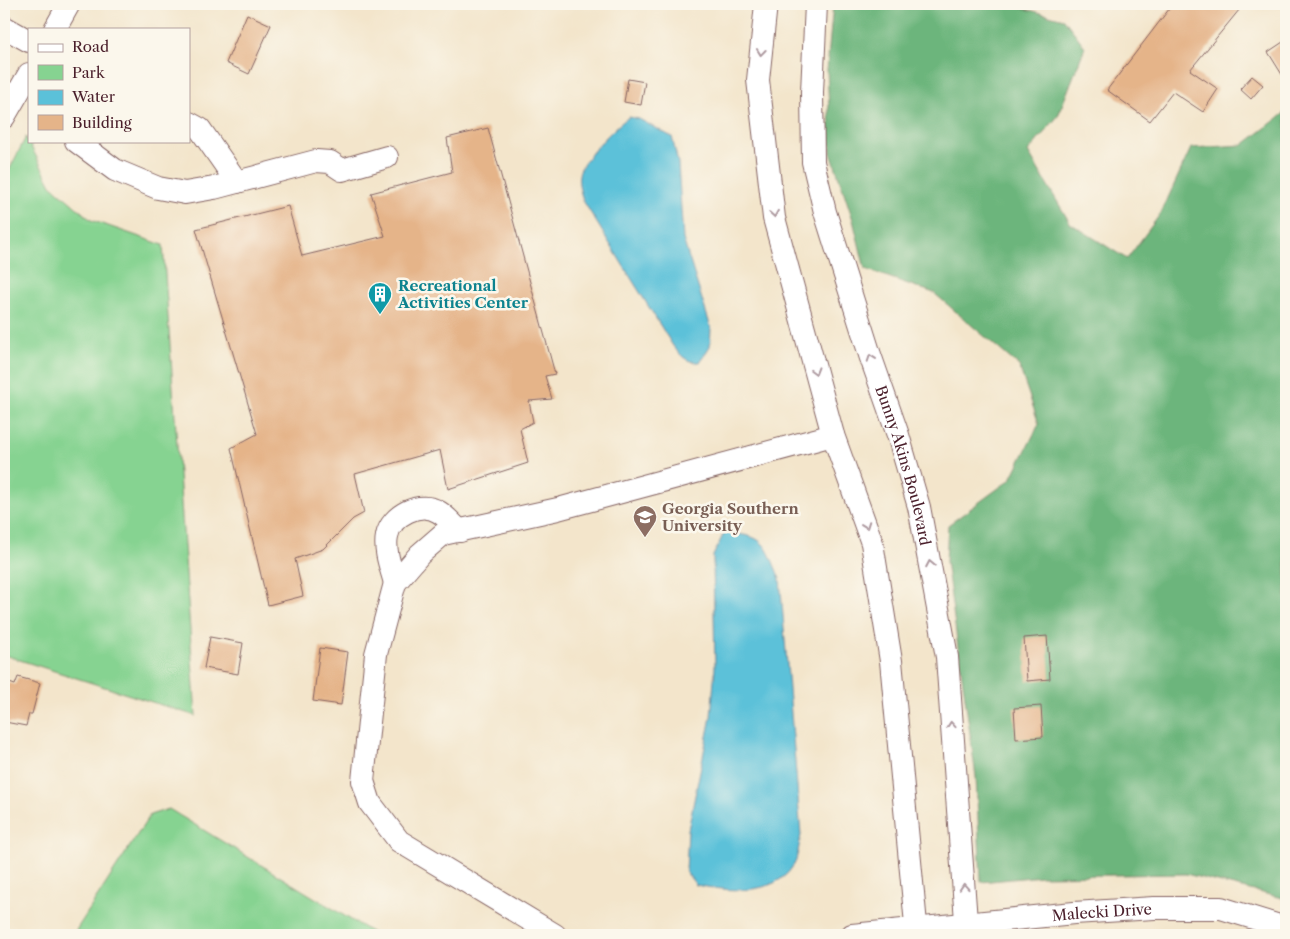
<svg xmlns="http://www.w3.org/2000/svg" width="1290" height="939" font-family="'Libre Caslon Text',serif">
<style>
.green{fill:#86d391;stroke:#68795e}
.forest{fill:#6cb57b;stroke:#5b6a53}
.water{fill:#5bc1d9;stroke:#527082}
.building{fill:#e5b489}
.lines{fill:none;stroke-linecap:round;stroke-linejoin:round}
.minor-casing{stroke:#856463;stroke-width:24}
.minor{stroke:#fff;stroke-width:22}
.oneway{stroke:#ae9aa0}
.labels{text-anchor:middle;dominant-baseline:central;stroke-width:5;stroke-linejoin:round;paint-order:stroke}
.culture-label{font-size:15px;font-weight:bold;fill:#0d838f;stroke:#fbf7ec;text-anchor:start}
.street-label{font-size:15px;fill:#4a1f2b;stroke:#fbf7ec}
.education-label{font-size:15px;font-weight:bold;fill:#785e54;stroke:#fbf7ec;text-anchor:start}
</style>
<rect width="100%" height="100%" fill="#fbf7ec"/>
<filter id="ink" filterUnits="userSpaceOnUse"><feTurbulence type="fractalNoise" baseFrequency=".02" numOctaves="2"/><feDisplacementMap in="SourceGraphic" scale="10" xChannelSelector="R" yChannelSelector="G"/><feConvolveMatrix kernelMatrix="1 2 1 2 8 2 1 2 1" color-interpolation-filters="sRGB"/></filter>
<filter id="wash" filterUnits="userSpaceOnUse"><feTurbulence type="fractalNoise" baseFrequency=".0096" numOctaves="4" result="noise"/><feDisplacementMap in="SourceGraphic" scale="20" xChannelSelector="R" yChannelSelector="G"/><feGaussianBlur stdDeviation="1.12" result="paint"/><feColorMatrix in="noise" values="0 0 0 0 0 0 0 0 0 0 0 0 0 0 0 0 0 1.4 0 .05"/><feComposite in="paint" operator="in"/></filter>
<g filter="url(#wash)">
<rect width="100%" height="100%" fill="#f3e5cb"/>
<!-- green -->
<g class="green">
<polygon points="26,137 51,185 91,220 163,245 196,716 4,655 4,180"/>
<polygon points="169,809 376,935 73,935 150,815"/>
</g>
<!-- forest -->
<polygon class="forest" points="833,4 1007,4 1064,19 1085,47 1058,116 1028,152 1070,223 1127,259 1161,213 1191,148 1243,145 1286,112 1286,899 1186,874 1042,876 981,882 976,777 946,561 948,525 1011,479 1039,424 1019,366 934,293 865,269 853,220 831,153 827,69"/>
<!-- water -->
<g class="water">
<path d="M629 117 639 119 672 137 678 163 683 239 711 328 710 346 700 362C687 363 681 356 673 346L584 202C580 192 576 179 581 168 589 154 615 126 629 117Z"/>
<path d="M724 533C766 535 765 543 780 579L801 835C799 844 798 858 793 866 774 897 726 891 696 885L686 872 688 830 711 717 715 668 713 556Z"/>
</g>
<g id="blocks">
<!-- building -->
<g class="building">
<polygon points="1173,4 1244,4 1190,70 1218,89 1203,112 1173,92 1150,121 1107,90"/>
<polygon points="247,14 271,25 249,74 226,63"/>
<polygon points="1286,40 1286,81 1268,52"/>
<polygon points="1252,76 1263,85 1251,99 1240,89"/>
<polygon points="628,79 645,82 641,105 624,102"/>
<polygon points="488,128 555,374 545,376 552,399 529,401 533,422 520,429 528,463 448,489 440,450 355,474 364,513 353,519 323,549 295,559 303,596 268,605 231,448 257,434 196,229 288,206 302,256 385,236 371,193 452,172 447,138"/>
<polygon points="1047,636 1050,679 1027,681 1024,638"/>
<polygon points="210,637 243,643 238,674 204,668"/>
<polygon points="320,648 348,652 341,705 313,701"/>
<polygon points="18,677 40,683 32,714 29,714 26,726 5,722 7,713 4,712 4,681 15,685"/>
<polygon points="1041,706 1043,737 1016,739 1014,708"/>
</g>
</g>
</g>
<g filter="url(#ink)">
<use href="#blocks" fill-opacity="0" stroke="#856463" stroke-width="1"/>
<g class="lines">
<!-- minor casing -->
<g class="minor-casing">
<g id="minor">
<polyline points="766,4 758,80 774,218 833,435 872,543 891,661 917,935"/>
<path id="s1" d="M816 4 812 92 813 162 825 212 870 355 898 435 919 507 947 657 967 935"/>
<polyline points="4,27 29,41"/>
<polyline points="55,29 69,4"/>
<polyline points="4,117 29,74"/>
<polyline points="189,123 200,129 237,182"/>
<polyline points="76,141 115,170 158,188 185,193 214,188 316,161 330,162 342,170 387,157"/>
<path d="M395 583C391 568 384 551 387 536 391 515 420 500 439 512 447 517 453 525 460 531"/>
<polyline points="555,935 399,841 370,803 363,781 376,654 395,583 420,554 443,534 558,509 833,435"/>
<path id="s2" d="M852 935 1074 913 1154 908H1221L1286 928"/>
</g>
</g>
<!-- minor -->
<use href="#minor" class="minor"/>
</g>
<!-- one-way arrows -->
<defs><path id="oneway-chevron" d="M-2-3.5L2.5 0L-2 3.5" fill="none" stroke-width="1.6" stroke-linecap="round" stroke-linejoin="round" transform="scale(1.25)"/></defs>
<g class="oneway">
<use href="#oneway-chevron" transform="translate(761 52) rotate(96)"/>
<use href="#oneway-chevron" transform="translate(774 214) rotate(81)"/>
<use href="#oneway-chevron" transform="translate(871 358) rotate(-109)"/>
<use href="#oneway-chevron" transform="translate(815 371) rotate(74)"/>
<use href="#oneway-chevron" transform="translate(866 525) rotate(70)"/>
<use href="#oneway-chevron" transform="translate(930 564) rotate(-101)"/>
<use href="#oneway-chevron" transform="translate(951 725) rotate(-94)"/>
<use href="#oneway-chevron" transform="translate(964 887) rotate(-94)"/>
</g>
</g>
<!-- icons -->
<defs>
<g id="building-pin" transform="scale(1.25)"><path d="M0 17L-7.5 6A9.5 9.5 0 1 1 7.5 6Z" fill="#0f9aa8" stroke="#fbf7ec"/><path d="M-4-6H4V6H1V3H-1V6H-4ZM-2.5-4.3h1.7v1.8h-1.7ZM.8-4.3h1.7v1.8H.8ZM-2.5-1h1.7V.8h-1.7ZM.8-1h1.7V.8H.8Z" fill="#fff"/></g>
<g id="university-pin" transform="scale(1.25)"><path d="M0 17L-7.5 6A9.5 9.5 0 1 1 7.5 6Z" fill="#8d6e63" stroke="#fbf7ec"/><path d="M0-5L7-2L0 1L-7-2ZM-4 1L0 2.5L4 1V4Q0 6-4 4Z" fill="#fff"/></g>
</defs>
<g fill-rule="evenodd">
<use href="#building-pin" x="380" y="294"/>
<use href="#university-pin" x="645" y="517"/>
</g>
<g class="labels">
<!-- culture labels -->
<g class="culture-label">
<text x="398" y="285">Recreational<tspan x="398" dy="17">Activities Center</tspan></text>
</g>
<!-- street labels -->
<g class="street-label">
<text stroke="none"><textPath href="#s1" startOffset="475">Bunny Akins Boulevard</textPath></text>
<text stroke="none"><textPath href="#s2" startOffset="251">Malecki Drive</textPath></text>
</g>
<!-- education labels -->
<g class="education-label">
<text x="662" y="508">Georgia Southern<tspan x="662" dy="17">University</tspan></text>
</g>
</g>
<!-- margin -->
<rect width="1290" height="939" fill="none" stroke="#fbf7ec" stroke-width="20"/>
<!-- legend -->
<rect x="28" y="28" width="162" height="115" fill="#fbf7ec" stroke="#b4a19f"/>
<rect x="38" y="44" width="25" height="8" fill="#ffffff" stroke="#b4a19f"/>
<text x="72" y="52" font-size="15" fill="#4a1f2b">Road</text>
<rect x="38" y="65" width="25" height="15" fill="#86d391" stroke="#b4a19f"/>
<text x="72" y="78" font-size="15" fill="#4a1f2b">Park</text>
<rect x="38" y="90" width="25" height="15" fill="#5bc1d9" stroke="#b4a19f"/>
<text x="72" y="102" font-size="15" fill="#4a1f2b">Water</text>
<rect x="38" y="115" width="25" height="15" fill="#e5b489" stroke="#b4a19f"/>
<text x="72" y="128" font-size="15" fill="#4a1f2b">Building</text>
</svg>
